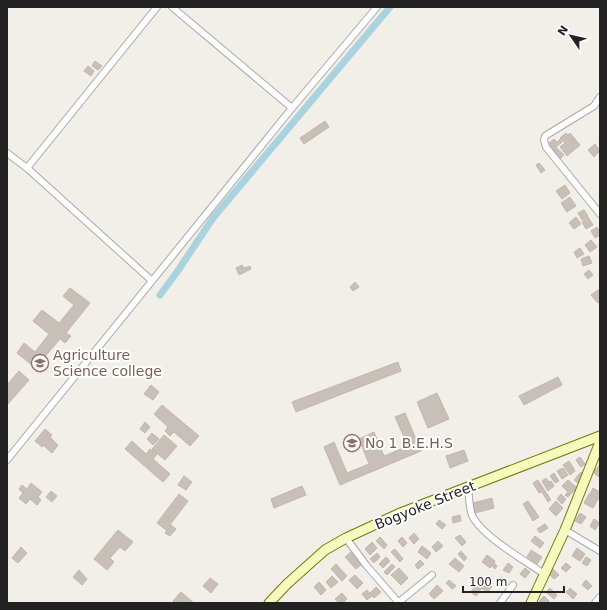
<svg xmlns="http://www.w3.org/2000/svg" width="607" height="610" font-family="'DejaVu Sans',sans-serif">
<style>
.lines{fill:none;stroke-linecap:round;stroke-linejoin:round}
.canal{stroke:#aad3df;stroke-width:7}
.building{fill:#c7bfb8;stroke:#c4b6ab}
.street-casing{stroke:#a9a9a9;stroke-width:8}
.secondary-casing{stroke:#707d05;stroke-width:11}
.street{stroke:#fff;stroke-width:6}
.secondary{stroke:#f7fabf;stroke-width:9}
.labels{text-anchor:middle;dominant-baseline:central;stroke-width:4;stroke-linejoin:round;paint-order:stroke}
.education-label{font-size:14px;fill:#785e54;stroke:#fff;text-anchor:start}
.street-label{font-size:14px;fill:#222;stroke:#fff}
</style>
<rect width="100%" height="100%" fill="#f2efe9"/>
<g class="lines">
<!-- canal -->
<polyline class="canal" points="160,295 177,272 213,218 390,7"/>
</g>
<!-- building -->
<g class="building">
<polygon points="95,61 102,66 98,70 92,66"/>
<polygon points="88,66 94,71 91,76 84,71"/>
<polygon points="325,121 329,127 304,144 300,138"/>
<polygon points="566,133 568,135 570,133 580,145 567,156 560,147 565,143 560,138"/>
<polygon points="554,139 557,142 560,139 562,142 556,147 564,155 560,159 548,144"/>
<polygon points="595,144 600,151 594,157 588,150"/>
<polygon points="539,163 545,170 541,173 536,165"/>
<polygon points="565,185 570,193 562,199 556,191"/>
<polygon points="570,197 576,206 567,212 561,203"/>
<polygon points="584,210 588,216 582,220 578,213"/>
<polygon points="576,217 581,224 574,229 569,223"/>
<polygon points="588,217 593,225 586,229 582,222"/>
<polygon points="597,227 600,232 600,235 595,238 591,231"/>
<polygon points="591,240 597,247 590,252 585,245"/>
<polygon points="580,248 584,254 577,258 574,252"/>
<polygon points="589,256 592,263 583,266 581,259"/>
<polygon points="242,265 244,268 250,266 251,269 239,275 236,268"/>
<polygon points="589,270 593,275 588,279 584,274"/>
<polygon points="355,282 359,287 353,291 350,287"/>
<polygon points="70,288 90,303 66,333 71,336 65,343 60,339 43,359 46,362 39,371 17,353 24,343 35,352 49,334 33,321 42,310 59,323 74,305 63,296"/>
<polygon points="598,290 600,291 600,301 598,303 591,295"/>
<polygon points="398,362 401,371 296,412 292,402"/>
<polygon points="19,371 29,380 7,405 7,385"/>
<polygon points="558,377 562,385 524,405 519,396"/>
<polygon points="151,385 159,392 153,400 144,394"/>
<polygon points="437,393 449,419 428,428 417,402"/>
<polygon points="162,405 199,436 190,446 174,432 170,436 165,431 168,427 154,414"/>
<polygon points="405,413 421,451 340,485 324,447 334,442 347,473 369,464 359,439 374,432 384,456 408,446 395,417"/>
<polygon points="145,422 150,427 145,433 140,429"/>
<polygon points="45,429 52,435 50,437 58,445 52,453 43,445 42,447 35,441"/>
<polygon points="152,433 159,439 153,445 147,439"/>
<polygon points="164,435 177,446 165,460 152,449"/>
<polygon points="132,441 146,454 150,449 157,454 153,459 170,474 163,482 125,449"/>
<polygon points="464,450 468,461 450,468 446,456"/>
<polygon points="580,457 585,464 581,467 576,460"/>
<polygon points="569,461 575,471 570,475 563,465"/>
<polygon points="600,465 600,478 593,472"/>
<polygon points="563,468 568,475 562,479 557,471"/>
<polygon points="581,472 585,476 578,483 574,480"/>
<polygon points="554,473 559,481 555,483 550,476"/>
<polygon points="184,476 192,482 186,490 178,485"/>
<polygon points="546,478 549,482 551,481 554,486 548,491 542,481"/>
<polygon points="538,480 551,500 548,502 542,492 539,493 533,483"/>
<polygon points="568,480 577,488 568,497 565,495 568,492 562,486"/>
<polygon points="31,483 42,492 38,497 41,500 37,505 30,499 26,504 19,498 23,493 19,489 22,485 27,489"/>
<polygon points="302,486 306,495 274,508 271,499"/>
<polygon points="593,488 600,492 600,500 590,494"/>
<polygon points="51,491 57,496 52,502 46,497"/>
<polygon points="179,494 188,501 166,530 157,523"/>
<polygon points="561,494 566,499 562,504 557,499"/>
<polygon points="589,494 598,499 593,508 584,503"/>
<polygon points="492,498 494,508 475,513 473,503"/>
<polygon points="528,501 539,517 533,521 523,504"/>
<polygon points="556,501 563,508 556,516 549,509"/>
<polygon points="580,513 586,517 581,524 575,521"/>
<polygon points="460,515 461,521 453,523 452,517"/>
<polygon points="594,519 600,523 595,530 590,526"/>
<polygon points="439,520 446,525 442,529 436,524"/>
<polygon points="545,524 548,528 540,533 537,529"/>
<polygon points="171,525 176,529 170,536 165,533"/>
<polygon points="118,530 133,542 125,551 120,547 110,558 114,562 107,570 94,559"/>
<polygon points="414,533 419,539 414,544 409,538"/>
<polygon points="460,535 466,542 462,546 455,538"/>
<polygon points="535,536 544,543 540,548 531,541"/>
<polygon points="380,537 387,545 384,549 376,541"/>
<polygon points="402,537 407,543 403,547 398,541"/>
<polygon points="438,541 443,546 436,552 432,547"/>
<polygon points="372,542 377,548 370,555 365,549"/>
<polygon points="422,546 431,553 427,559 418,552"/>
<polygon points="21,547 27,553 18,563 12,558"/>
<polygon points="577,548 585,554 580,561 572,556"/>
<polygon points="395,549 403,559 400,562 391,552"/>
<polygon points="531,550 542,557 537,564 527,557"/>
<polygon points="461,551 467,558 464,561 458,554"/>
<polygon points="351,552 362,564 356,569 345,557"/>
<polygon points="377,553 380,557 374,563 370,559"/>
<polygon points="487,555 495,561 494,563 497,566 495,569 492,566 490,568 482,562"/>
<polygon points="386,557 390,561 383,568 379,564"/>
<polygon points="586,557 591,560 587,566 582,563"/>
<polygon points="455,558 464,566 459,572 449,564"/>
<polygon points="420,560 424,564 418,569 415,565"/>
<polygon points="508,563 513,567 509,573 503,570"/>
<polygon points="566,563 571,567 566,572 561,568"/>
<polygon points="336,564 347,576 342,581 331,569"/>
<polygon points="392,564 395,567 387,575 384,572"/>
<polygon points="399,568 408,578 401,585 391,575"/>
<polygon points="525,568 530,572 525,578 520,574"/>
<polygon points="552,568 559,575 554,579 548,573"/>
<polygon points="79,570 87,579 82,585 73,577"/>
<polygon points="355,575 363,583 357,589 349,580"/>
<polygon points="332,576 338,582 331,588 326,582"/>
<polygon points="501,577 506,581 501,587 496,583"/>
<polygon points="210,578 218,584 211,593 203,586"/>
<polygon points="481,578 492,587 487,592 482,588 476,596 471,592"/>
<polygon points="449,580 456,586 452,589 446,583"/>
<polygon points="586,580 592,586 588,590 582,585"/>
<polygon points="319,582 326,590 321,595 314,587"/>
<polygon points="437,585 443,591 434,599 429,594"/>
<polygon points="376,587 381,592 374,598 370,593"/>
<polygon points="550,588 557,595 554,599 546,592"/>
<polygon points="570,588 577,594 573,599 566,592"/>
<polygon points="367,590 372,596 367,600 362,594"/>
<polygon points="181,592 194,603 175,603 173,601"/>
<polygon points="342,593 347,599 343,603 339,603 335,599"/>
<polygon points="544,596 549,601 547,603 542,603 539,601"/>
</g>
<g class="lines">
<!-- street casing -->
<g class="street-casing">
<g id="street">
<polyline points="172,7 292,108"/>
<polyline points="600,97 594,106 545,136 544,140 546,147 600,214"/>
<polyline points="7,153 27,168 151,280"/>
<polyline points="27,168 157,7"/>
<polyline points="7,460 292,108 377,7"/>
<path d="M468 487C469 495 469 504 471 512 476 533 526 561 544 574"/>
<polyline points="565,530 600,551"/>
<polyline points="346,538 366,565 399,603"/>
<polyline points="399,602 432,575"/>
<polyline points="500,603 513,585"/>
<polyline points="595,603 600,597"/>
</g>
</g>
<!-- secondary casing -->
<g class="secondary-casing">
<g id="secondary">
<polyline points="269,603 287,584 325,550 346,538 398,514 600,436"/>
<polyline points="531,603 565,530 600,442"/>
</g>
</g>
<!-- street -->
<use href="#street" class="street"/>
<!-- secondary -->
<use href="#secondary" class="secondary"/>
</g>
<!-- icons -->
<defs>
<g id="school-ring" transform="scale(0.9)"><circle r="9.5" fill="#fff" stroke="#8d6e63" stroke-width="1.5"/><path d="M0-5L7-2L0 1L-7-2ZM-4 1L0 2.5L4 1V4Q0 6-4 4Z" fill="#8d6e63"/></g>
</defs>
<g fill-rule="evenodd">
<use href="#school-ring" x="40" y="363"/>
<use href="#school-ring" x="352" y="443"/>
</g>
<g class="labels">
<!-- education labels -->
<g class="education-label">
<text x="53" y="355">Agriculture<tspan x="53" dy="16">Science college</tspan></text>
<text x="365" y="443">No 1 B.E.H.S</text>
</g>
<!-- street labels -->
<g class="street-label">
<text transform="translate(425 505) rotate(-22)">Bogyoke Street</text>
</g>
</g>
<!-- border -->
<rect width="607" height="610" fill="none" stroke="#222222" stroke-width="16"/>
<!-- north arrow -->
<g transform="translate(571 36) rotate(304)" stroke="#ffffff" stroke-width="3" paint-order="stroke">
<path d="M0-3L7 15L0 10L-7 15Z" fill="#222222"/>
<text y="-6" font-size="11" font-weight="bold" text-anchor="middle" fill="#222222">N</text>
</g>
<!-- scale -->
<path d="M463 586v6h101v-6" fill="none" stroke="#222222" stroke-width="2"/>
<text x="469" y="586" font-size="12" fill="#222222" stroke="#ffffff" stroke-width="3" paint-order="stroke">100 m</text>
</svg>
